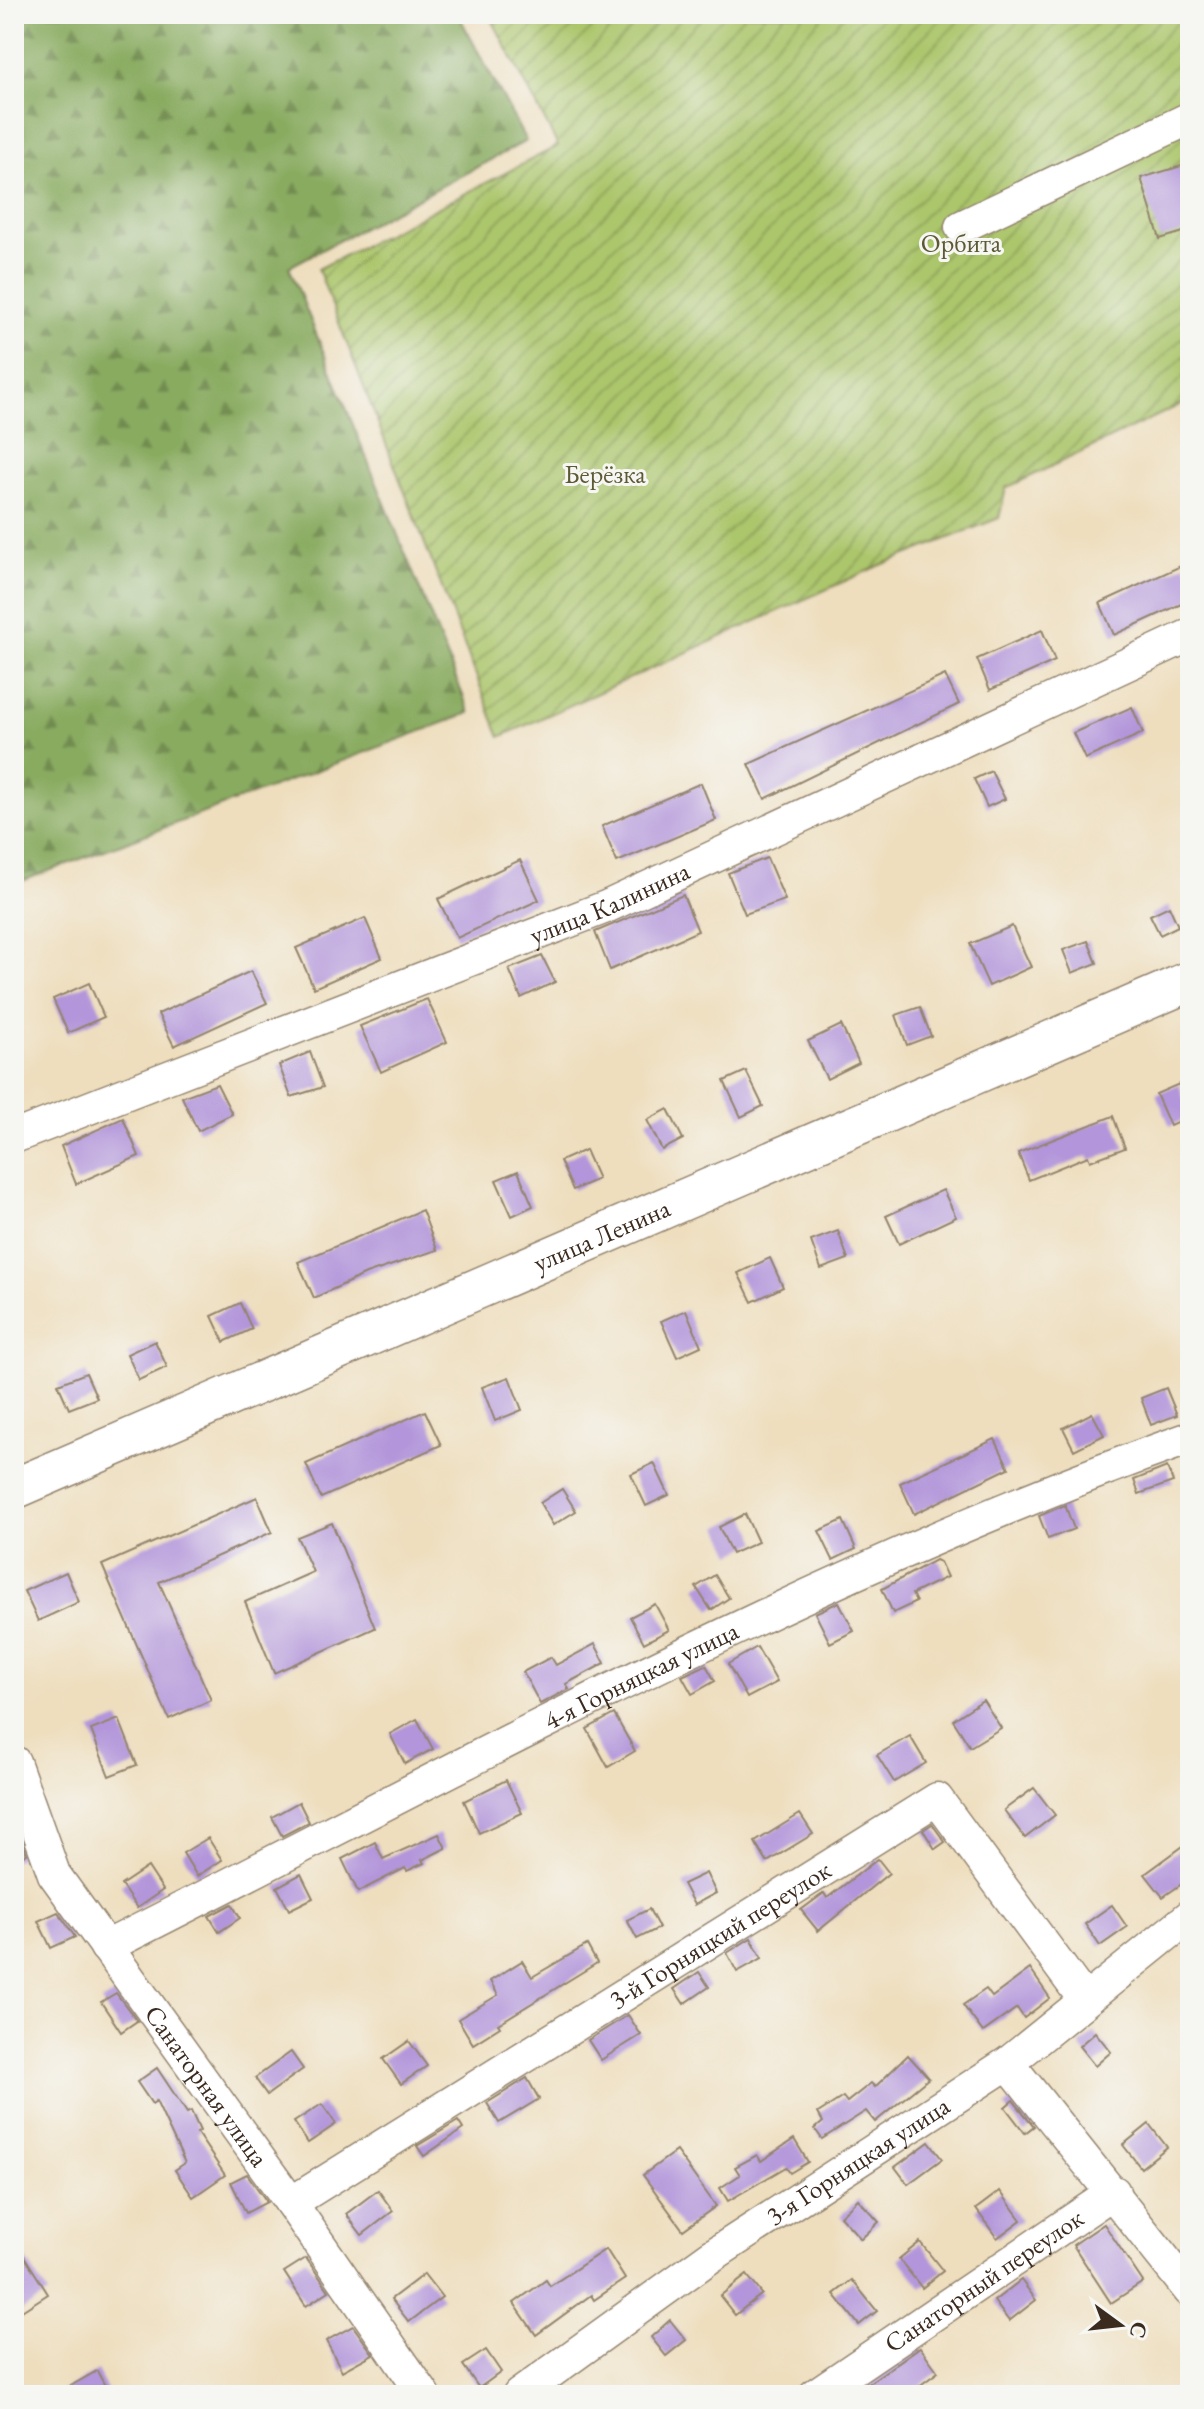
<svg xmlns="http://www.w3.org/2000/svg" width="1204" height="2409" font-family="'EB Garamond',serif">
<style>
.forest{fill:url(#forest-firs);stroke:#626a3f;stroke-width:2}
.garden{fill:url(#garden-furrows);stroke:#747845;stroke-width:2}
.building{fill:#b295da}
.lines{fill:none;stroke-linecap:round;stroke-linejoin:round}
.minor-casing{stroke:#94846e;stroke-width:35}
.major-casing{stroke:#94846e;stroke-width:43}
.minor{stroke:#fff;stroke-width:32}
.major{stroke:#fff;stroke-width:40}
.labels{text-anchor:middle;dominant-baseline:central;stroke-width:6;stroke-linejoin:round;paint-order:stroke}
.park-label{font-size:26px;fill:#5d5935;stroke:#f6f6f2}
.street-label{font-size:26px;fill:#3b2a1e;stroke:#f6f6f2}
</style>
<defs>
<pattern id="forest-firs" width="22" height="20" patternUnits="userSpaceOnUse" patternTransform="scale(2)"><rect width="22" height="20" fill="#89ab60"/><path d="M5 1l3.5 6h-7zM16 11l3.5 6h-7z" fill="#718b4f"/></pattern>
<pattern id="garden-furrows" width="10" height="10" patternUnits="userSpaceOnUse" patternTransform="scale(2)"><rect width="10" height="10" fill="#acc66c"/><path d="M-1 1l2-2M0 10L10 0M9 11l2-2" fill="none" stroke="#8da158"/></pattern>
</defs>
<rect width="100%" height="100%" fill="#f6f6f2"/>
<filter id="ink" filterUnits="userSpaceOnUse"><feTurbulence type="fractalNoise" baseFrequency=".0125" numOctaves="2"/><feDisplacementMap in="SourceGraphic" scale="16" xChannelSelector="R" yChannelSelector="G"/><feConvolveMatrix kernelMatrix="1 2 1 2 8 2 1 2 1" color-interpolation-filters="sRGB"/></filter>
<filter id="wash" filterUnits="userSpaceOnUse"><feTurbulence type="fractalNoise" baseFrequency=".006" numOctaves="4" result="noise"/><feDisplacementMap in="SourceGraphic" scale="32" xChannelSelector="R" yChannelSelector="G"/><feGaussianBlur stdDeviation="1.8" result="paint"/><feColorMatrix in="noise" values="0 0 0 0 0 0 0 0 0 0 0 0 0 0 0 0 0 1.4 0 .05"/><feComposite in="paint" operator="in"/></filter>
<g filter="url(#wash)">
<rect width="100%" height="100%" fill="#eedebe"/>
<!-- forest -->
<polygon class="forest" points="14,14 458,14 526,141 289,267 470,713 14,884"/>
<!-- garden -->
<polygon class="garden" points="489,14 1190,14 1190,400 1006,488 999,518 876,567 500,737 318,269 558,146"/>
<g id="blocks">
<!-- building -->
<g class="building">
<polygon points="1185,165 1190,183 1190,230 1160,239 1141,178"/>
<polygon points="1185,564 1190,575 1190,600 1114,635 1100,603"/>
<polygon points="1042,630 1055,661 990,690 977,659"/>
<polygon points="945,675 959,704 765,799 749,764"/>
<polygon points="1132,707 1143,733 1085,759 1073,733"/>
<polygon points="991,771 1005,799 987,807 974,779"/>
<polygon points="701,783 716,820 617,862 602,826"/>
<polygon points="767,858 785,900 745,914 728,873"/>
<polygon points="520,860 539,900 457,938 438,899"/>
<polygon points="683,895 698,931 610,970 595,932"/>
<polygon points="1169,906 1178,926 1160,935 1150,915"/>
<polygon points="365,918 382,958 314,988 296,948"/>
<polygon points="1012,926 1031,967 989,986 970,944"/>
<polygon points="1088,941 1097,963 1072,973 1063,950"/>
<polygon points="542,956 555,982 521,998 509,969"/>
<polygon points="251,971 267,1003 174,1046 158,1014"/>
<polygon points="89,983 104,1017 68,1033 53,999"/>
<polygon points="427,999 447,1042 381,1072 360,1026"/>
<polygon points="920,1007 931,1036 907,1045 896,1015"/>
<polygon points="841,1025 859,1063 827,1079 808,1041"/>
<polygon points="310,1052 323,1087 291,1097 279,1065"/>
<polygon points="746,1071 763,1106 741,1117 724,1081"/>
<polygon points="217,1084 232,1114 198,1131 182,1097"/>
<polygon points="1179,1084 1190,1117 1170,1126 1156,1094"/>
<polygon points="668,1109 683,1139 662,1150 647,1120"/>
<polygon points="1113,1116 1125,1148 1090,1161 1088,1156 1029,1180 1018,1153"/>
<polygon points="123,1118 139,1156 76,1184 61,1146"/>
<polygon points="585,1150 598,1179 573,1190 560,1161"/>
<polygon points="518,1171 533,1206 512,1216 496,1180"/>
<polygon points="943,1190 956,1217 899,1244 886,1216"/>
<polygon points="422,1210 437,1250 366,1274 314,1298 298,1262"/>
<polygon points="838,1231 848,1259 821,1269 811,1241"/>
<polygon points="770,1258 783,1287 752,1302 738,1273"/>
<polygon points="240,1303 252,1329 224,1342 212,1316"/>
<polygon points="686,1310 701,1346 677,1357 661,1321"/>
<polygon points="155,1341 167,1367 139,1380 127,1354"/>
<polygon points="86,1373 97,1398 69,1409 58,1384"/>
<polygon points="509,1377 522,1410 495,1421 482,1387"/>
<polygon points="1166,1388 1177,1415 1151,1425 1141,1398"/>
<polygon points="425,1411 441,1445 321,1498 306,1464"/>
<polygon points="1092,1413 1104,1435 1074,1450 1063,1428"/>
<polygon points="995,1439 1009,1468 914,1514 900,1483"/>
<polygon points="654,1463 669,1495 646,1506 631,1474"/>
<polygon points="1167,1467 1173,1482 1139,1494 1134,1480"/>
<polygon points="562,1489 576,1511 553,1525 540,1503"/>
<polygon points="257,1497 272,1532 159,1582 211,1700 169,1719 102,1565"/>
<polygon points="1065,1505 1074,1529 1048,1539 1039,1516"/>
<polygon points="745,1514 758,1542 732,1554 719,1527"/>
<polygon points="843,1520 856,1549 833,1560 819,1531"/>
<polygon points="332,1523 375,1628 274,1673 245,1602 313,1572 297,1537"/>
<polygon points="935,1560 940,1562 947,1577 912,1594 916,1602 893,1613 882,1589"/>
<polygon points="66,1572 79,1602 38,1621 24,1591"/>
<polygon points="715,1575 729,1598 711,1610 696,1587"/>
<polygon points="839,1602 854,1631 830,1643 815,1613"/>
<polygon points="655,1604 669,1630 644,1643 630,1617"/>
<polygon points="595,1644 605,1663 566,1684 569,1689 540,1704 523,1672 551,1657 556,1665"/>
<polygon points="757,1647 777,1682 747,1698 728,1664"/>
<polygon points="706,1665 715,1681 692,1694 682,1676"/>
<polygon points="983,1700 1001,1728 970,1747 953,1720"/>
<polygon points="614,1714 635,1751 608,1767 587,1729"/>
<polygon points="119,1719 137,1765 109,1776 91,1730"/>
<polygon points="417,1719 433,1749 405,1764 390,1734"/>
<polygon points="910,1736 926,1763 894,1782 877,1755"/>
<polygon points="506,1780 522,1813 479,1833 464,1801"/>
<polygon points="1034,1788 1055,1815 1025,1838 1004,1810"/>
<polygon points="299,1802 309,1822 282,1836 272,1817"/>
<polygon points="800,1814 813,1834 767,1862 755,1842"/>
<polygon points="14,1818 27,1854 14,1861"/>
<polygon points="932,1824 945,1842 935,1849 923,1830"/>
<polygon points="439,1834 446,1848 422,1860 424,1863 407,1871 405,1868 358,1892 342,1859 375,1842 383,1859"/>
<polygon points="208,1838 222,1860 197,1876 183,1853"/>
<polygon points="1190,1841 1190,1878 1163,1897 1145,1874"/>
<polygon points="878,1859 889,1873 818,1931 801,1910 824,1893 827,1898"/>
<polygon points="148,1867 163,1890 137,1908 121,1885"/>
<polygon points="706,1873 716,1893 694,1905 683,1884"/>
<polygon points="301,1874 313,1898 289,1910 277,1887"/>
<polygon points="232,1904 240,1918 219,1932 209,1916"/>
<polygon points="1112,1905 1127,1927 1100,1946 1085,1924"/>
<polygon points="649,1909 659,1928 637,1939 627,1920"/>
<polygon points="58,1912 75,1937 51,1948 38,1921"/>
<polygon points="751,1938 762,1958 737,1972 727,1953"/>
<polygon points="587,1945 597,1963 498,2024 500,2027 473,2044 458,2019 498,1995 490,1981 522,1961 532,1977"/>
<polygon points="1030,1969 1050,1998 1024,2018 1017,2008 983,2032 963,2005 986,1989 992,1997"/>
<polygon points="699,1972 709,1987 684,2004 674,1989"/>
<polygon points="116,1993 137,2021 121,2032 101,2002"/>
<polygon points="628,2015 641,2035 601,2060 588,2040"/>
<polygon points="1095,2032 1111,2052 1095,2066 1079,2046"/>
<polygon points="409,2041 427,2066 401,2084 383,2059"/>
<polygon points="291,2052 303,2069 267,2095 255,2078"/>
<polygon points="908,2055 929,2078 875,2122 866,2111 822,2139 815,2129 823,2122 818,2113 843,2097 847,2102 871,2083 875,2087"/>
<polygon points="157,2068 187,2113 191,2111 200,2131 197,2133 225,2175 193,2197 175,2170 185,2163 156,2101 152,2104 137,2082"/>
<polygon points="527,2078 539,2099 499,2123 487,2103"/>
<polygon points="1013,2100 1034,2126 1025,2133 1005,2107"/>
<polygon points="322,2104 336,2124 308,2143 294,2122"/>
<polygon points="458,2121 463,2129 424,2156 417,2146"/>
<polygon points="1149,2124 1167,2147 1141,2168 1123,2145"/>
<polygon points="794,2139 808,2162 790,2173 786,2167 728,2201 720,2188 740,2175 735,2167 757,2155 761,2161"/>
<polygon points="929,2142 942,2159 908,2184 895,2167"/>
<polygon points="676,2151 716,2206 683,2230 643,2175"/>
<polygon points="247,2174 267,2202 246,2213 231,2182"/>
<polygon points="378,2190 393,2211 362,2235 346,2214"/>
<polygon points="1000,2191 1021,2220 997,2238 976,2209"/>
<polygon points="858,2199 879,2222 861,2239 840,2216"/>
<polygon points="1104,2224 1143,2282 1111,2303 1073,2245"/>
<polygon points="14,2240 48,2294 14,2316"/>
<polygon points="920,2242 943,2271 922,2288 899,2259"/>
<polygon points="606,2249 625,2279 594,2300 591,2295 536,2335 514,2303 546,2280 550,2286"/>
<polygon points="306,2258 329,2291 306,2306 284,2272"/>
<polygon points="424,2274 442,2297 409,2322 391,2299"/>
<polygon points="747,2275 762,2294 735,2315 720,2296"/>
<polygon points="852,2280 877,2311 859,2325 834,2294"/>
<polygon points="1021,2280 1036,2300 1009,2321 994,2301"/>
<polygon points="670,2320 686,2340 666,2356 651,2337"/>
<polygon points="353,2326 373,2354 342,2371 326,2341"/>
<polygon points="920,2347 938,2372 907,2395 852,2395"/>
<polygon points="486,2350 501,2372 479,2388 463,2365"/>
<polygon points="97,2371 110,2395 55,2395"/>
</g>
</g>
</g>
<g filter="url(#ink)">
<use href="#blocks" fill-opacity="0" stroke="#94846e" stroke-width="2"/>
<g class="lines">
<!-- minor casing -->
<g class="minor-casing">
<g id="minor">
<polyline points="961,227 1190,118"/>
<path id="s1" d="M14 1137 606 907 1190 635"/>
<path id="s2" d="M14 1762 54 1874 291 2203 424 2395"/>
<path id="s3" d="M106 1947C461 1768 814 1571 1190 1438"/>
<polyline points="1008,2063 1190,2291"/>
<path id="s4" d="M291 2203 937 1799 1084 1999"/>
<path id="s5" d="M519 2395 710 2257 1008 2063 1190 1916"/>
<path id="s6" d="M815 2395 1114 2192"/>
</g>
</g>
<!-- major casing -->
<g class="major-casing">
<g id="major">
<path id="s7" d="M14 1489 1190 981"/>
</g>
</g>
<!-- minor -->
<use href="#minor" class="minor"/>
<!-- major -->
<use href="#major" class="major"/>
</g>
</g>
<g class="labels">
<!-- park labels -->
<g class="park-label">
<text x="961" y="243">Орбита</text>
<text x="605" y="474">Берёзка</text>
</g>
<!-- street labels -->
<g class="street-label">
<text stroke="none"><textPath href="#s1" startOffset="640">улица Калинина</textPath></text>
<text stroke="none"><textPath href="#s7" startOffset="640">улица Ленина</textPath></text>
<text stroke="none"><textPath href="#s3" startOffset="600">4-я Горняцкая улица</textPath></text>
<text stroke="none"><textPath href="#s4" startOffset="506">3-й Горняцкий переулок</textPath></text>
<text stroke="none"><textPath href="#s2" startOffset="380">Санаторная улица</textPath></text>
<text stroke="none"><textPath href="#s5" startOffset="412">3-я Горняцкая улица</textPath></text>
<text stroke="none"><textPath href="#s6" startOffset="204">Санаторный переулок</textPath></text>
</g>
</g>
<!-- margin -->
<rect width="1204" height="2409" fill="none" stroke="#f6f6f2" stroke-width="48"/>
<!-- north arrow -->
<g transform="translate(1120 2325) rotate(105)" stroke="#f6f6f2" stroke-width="6" paint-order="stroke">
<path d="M0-6L14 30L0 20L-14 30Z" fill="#3b2a1e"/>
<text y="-12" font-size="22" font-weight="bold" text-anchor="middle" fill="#3b2a1e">С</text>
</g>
</svg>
